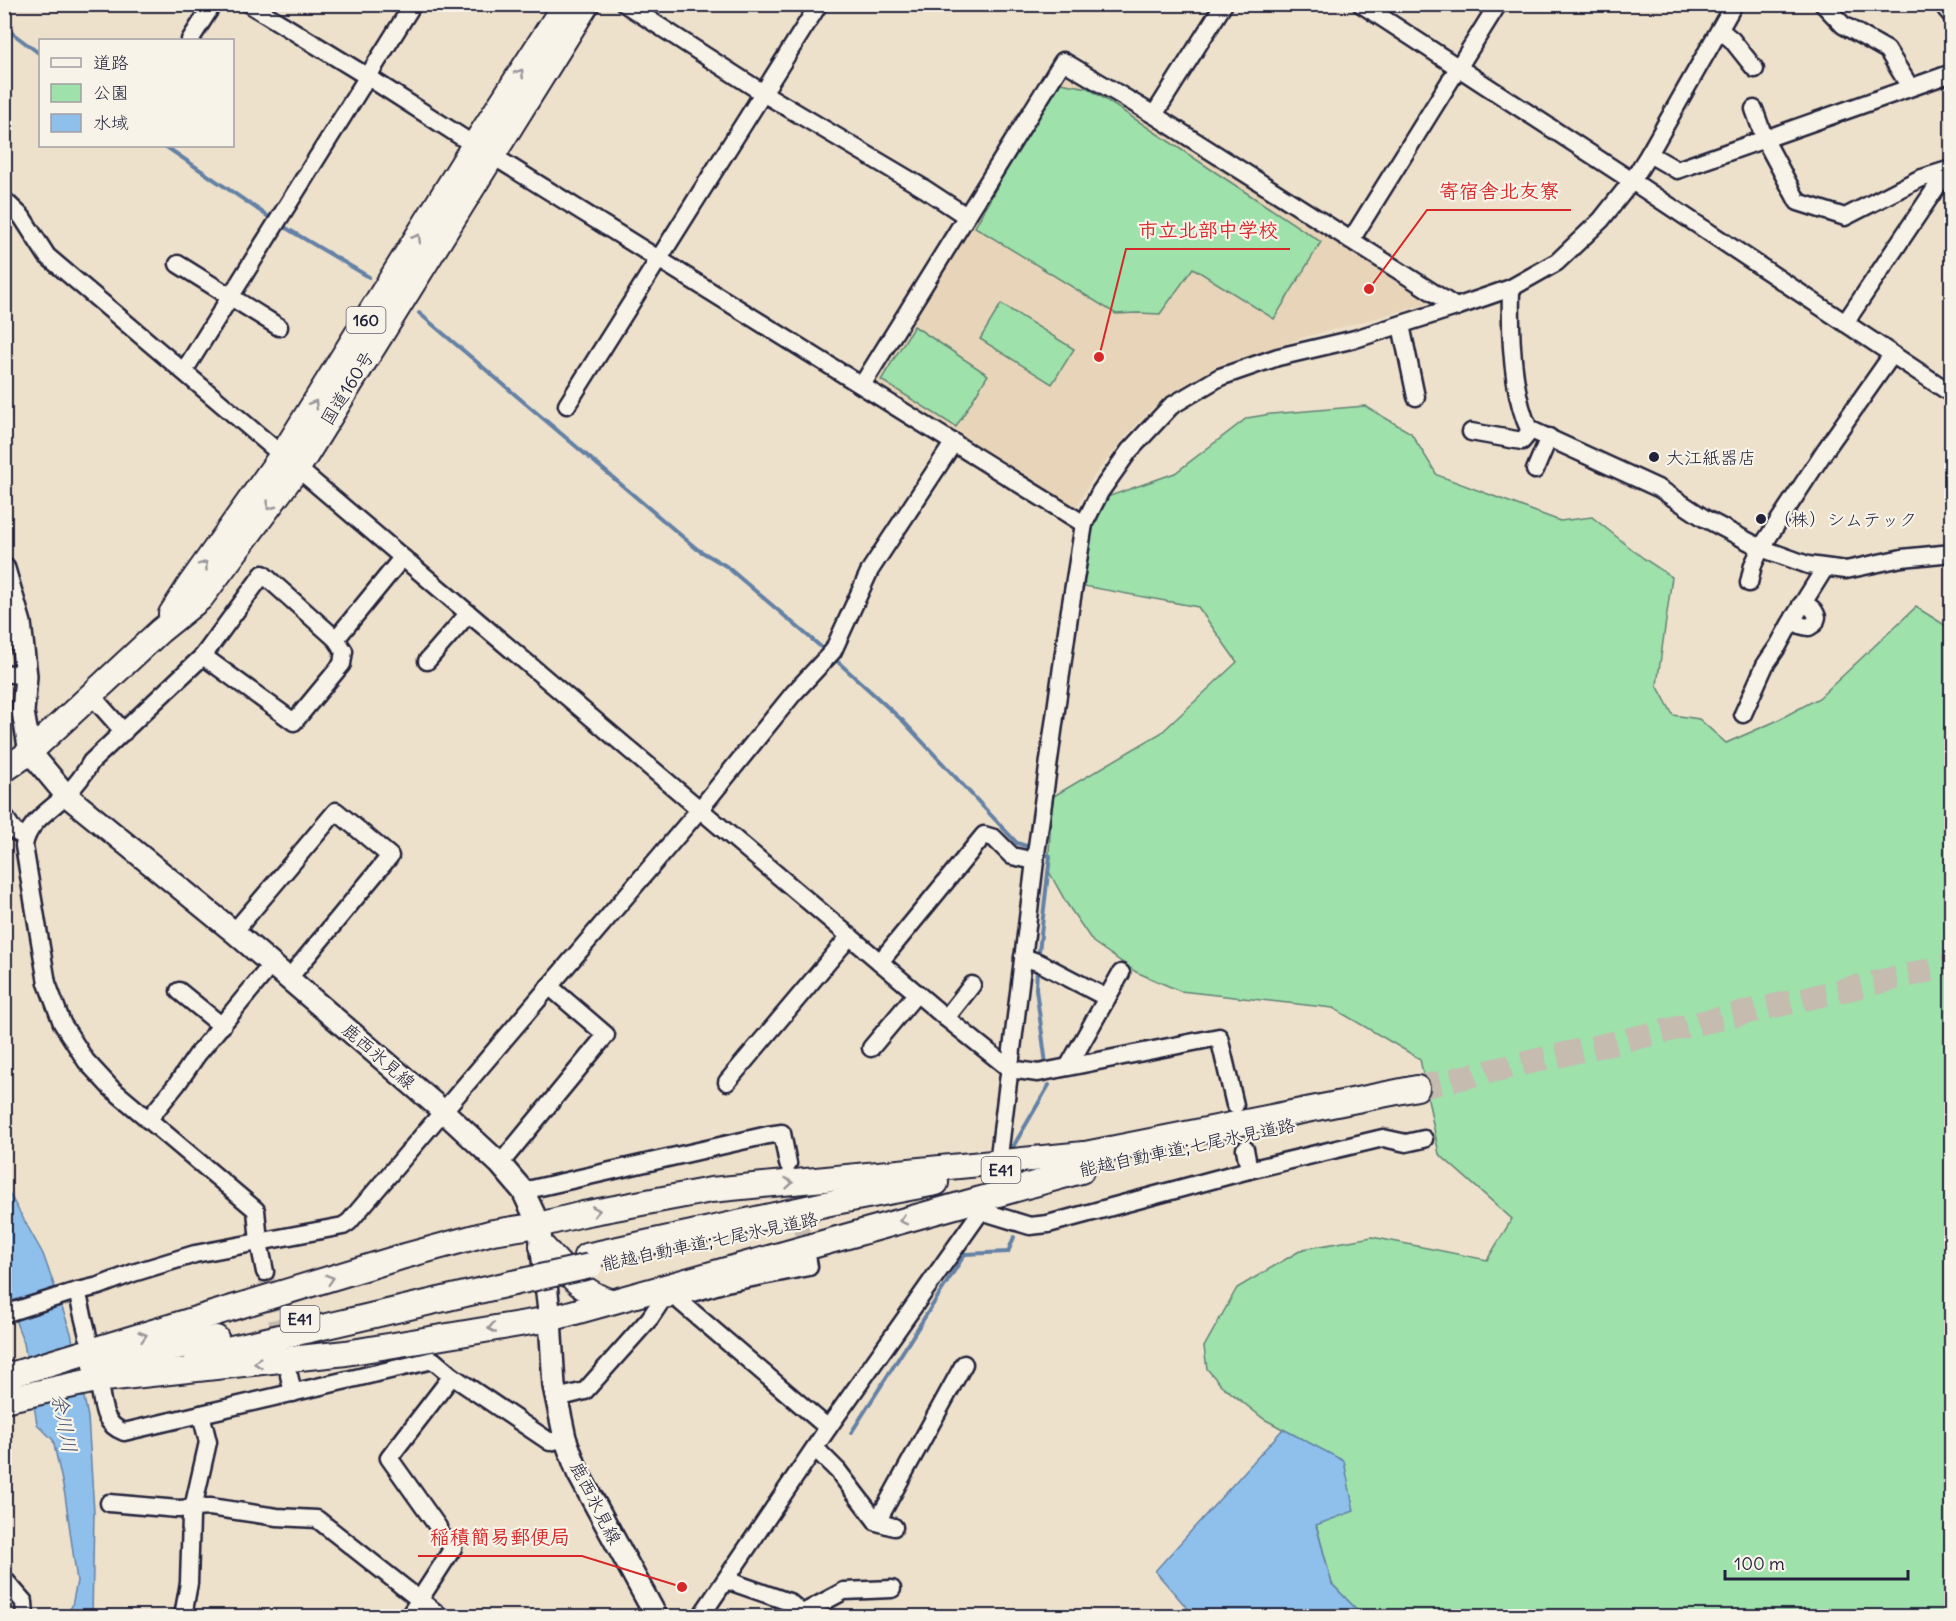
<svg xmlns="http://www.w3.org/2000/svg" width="1956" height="1621" font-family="Delius,'Klee One',sans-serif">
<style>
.built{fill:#e8d5b9}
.green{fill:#9ee1ab;stroke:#608273;stroke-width:1.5}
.water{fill:#8fc0eb;stroke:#6381a5;stroke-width:1.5}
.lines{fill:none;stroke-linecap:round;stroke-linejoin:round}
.stream{stroke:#6381a5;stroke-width:4}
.minor-tunnel{stroke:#c5bbaf;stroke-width:16;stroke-dasharray:16 8;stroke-linecap:butt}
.highway-tunnel{stroke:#c5bbaf;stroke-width:24;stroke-dasharray:24 12;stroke-linecap:butt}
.minor-casing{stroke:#22223b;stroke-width:21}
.major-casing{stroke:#22223b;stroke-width:26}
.highway-casing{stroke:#22223b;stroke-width:28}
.minor{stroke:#f7f3e8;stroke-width:16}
.major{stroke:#f7f3e8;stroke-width:21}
.highway{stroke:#f7f3e8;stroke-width:24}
.highway-bridge-casing{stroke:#22223b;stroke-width:28;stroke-linecap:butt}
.highway-bridge{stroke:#f7f3e8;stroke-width:24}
.oneway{stroke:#97959a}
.poi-dot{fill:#22223b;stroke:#f7f3e8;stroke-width:2}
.labels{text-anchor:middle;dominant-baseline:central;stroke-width:4.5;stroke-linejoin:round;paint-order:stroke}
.shield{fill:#f7f3e8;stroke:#62616f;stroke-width:1.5}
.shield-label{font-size:16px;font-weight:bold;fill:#22223b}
.street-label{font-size:18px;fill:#22223b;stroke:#f7f3e8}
.poi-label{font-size:18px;fill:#22223b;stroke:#f7f3e8;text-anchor:start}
.water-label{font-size:20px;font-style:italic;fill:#435170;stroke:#f7f3e8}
.leader{fill:none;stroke:#d62828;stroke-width:2}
.callout-dot{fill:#d62828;stroke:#f7f3e8;stroke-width:2}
.callout-label{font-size:20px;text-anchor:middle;font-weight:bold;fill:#d62828;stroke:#f7f3e8;stroke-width:4.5;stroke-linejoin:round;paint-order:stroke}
</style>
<rect width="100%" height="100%" fill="#eee1cc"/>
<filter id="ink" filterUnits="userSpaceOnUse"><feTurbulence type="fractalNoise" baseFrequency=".0167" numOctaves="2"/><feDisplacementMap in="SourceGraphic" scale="12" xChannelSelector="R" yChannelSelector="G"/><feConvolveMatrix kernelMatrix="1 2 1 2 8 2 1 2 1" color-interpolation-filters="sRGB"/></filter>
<g filter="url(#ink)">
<!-- built -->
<polygon class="built" points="1065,68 1435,302 1302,338 1257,353 1220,365 1189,382 1152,409 1129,433 1094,476 1075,510 870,383"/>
<!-- green -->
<g class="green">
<polygon points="1060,83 1088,88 1321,242 1274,319 1193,268 1160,314 1138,313 1116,314 975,227 1004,174"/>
<polygon points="1001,304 1074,349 1052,384 980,339"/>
<polygon points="914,326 988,375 956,427 881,380"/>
<polygon points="1365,406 1411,433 1437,475 1560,521 1592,517 1643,558 1672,577 1657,685 1673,715 1699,719 1726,743 1774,722 1819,698 1916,607 1951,629 1951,1616 1363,1616 1332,1584 1316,1524 1344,1462 1264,1419 1221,1385 1207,1369 1204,1347 1237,1288 1303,1249 1372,1237 1487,1260 1512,1219 1439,1154 1420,1059 1333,1008 1180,991 1136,972 1093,942 1067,904 1048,870 1052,797 1161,733 1237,662 1198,607 1084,586 1091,533 1107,497 1175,473 1247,418 1271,414"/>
</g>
<!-- water -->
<g class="water">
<polygon points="4,1184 43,1254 71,1333 88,1417 94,1512 92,1616 65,1616 72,1606 77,1581 65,1495 53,1440 37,1424 24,1343 5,1294"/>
<polygon points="1283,1429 1344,1461 1354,1511 1316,1525 1332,1584 1363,1616 1194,1616 1155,1571"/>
</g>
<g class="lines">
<!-- stream -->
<g class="stream">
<polyline points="4,27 40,54"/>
<polyline points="165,146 269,217"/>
<polyline points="286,228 369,277"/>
<polyline points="419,313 697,549 726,566 821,647"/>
<polyline points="838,662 903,721 1017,843 1026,846"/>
<polyline points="1039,952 1050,856 1047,855"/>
<polyline points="1037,969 1036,989 1046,1064"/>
<polyline points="1010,1152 1049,1085"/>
<polyline points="851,1433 965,1254 1008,1252 1014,1237"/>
</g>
<!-- minor-tunnel -->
<g class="minor-tunnel">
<polyline points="790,1171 807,1256"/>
<polyline points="984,1202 994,1179 999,1156"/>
<polyline points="265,1272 282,1345"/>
</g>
<!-- highway-tunnel -->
<polyline class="highway-tunnel" points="1417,1088 1952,965"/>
<!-- minor casing -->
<g class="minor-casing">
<g id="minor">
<polyline points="249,4 368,77 474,145"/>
<polyline points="625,4 763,93 925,189 966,216"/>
<polyline points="1361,4 1632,181 1952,394"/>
<polyline points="1823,4 1843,25 1887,50 1910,87"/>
<polyline points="1949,5 1946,9 1952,16"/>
<polyline points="1720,30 1732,40 1755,69"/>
<polyline points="190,40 213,4"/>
<polyline points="1754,109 1765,140 1798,202 1845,217 1919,179 1948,170 1845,323"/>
<polyline points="1154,115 1224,4"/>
<polyline points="1649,154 1677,170 1952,73"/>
<polyline points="493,156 1084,524"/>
<polyline points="4,200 22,217 47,256 946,1018 1010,1069 1038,1073 1219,1037 1235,1105"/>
<polyline points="1351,240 1498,4"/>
<polyline points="178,264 279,327"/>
<path d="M1511 288C1510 331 1511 391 1529 429L1660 489 1704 518 1761 548 1808 565 1846 570 1902 558 1952 553"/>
<polyline points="1401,325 1416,397"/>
<polyline points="184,371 413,4"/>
<polyline points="862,385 1063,61 1154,115 1456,307"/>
<polyline points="567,405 819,4"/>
<polyline points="1471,432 1522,441 1531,430"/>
<polyline points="1535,470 1549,437"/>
<polyline points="1749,583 1753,565 1761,548 1826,449 1892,355"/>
<path d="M1794 617C1797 625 1801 626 1809 627L1815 623 1817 617C1814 608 1810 606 1801 605"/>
<polyline points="203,656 294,722 342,664 344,651 336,639"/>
<polyline points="427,661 468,614"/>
<polyline points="4,673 26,676"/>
<polyline points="92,696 124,732"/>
<polyline points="1743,714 1765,665 1778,646 1790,624 1825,568"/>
<polyline points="4,816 14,831 25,837"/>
<polyline points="234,932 336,811 390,856 289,978"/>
<polyline points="1023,957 1040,963 1107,998"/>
<polyline points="880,962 984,835 994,838 1012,856 1035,861"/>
<polyline points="179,991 222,1026"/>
<polyline points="946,1018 972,985"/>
<polyline points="871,1048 917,993"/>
<polyline points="1068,1067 1121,973"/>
<polyline points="727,1082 850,936"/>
<polyline points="148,1120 177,1084 197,1055 272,964"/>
<polyline points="999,1156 1035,861 1069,616 1084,524 1100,492 1129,451 1171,406 1220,377 1278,357 1355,339 1456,307 1511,288 1557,262 1601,220 1632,181 1649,154 1734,4"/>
<polyline points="500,1164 606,1035 549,986"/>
<polyline points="1249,1170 1383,1138 1406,1143 1424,1139"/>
<polyline points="523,1191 768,1135 782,1133 788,1164"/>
<polyline points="981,1211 1030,1226 1048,1224 1249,1170 1245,1149"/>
<polyline points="807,1256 809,1267 726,1283 676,1298 828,1428"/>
<path d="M265 1272 259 1242 256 1210 111 1088 86 1061 62 1023 47 983 24 846C27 823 50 810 65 796 76 785 84 775 91 762L203 656 263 574 336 639 402 558"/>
<polyline points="77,1291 88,1336"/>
<polyline points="4,1314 70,1293 99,1286 133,1273 195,1254 343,1226 349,1222 700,809 793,694 833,651 870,570 954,442"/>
<polyline points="289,1375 293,1393"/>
<path d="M99 1384C103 1404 102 1424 124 1432L201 1414"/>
<polyline points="557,1398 585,1391 650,1318 662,1300 676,1298"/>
<polyline points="815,1448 838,1471 877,1522 894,1527"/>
<polyline points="109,1503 178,1509 210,1507 277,1517 317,1519 440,1616"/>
<polyline points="877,1522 964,1364"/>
<polyline points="4,1579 24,1602 25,1616"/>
<polyline points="726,1580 789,1602 796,1608 800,1616"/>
<polyline points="799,1615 844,1591 892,1589"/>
<polyline points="183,1616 189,1583 191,1517 208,1442 201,1414 433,1360 452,1376 550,1442 565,1438"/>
<polyline points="409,1616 453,1548 439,1532 438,1527 389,1458 452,1376"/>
<polyline points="701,1616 828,1428 981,1211 984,1203"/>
</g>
</g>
<!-- major casing -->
<g class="major-casing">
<polyline id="major" points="4,569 20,623 26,676 23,712 30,752 66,795 234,932 443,1111 500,1164 523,1191 539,1225 550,1319 554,1386 565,1438 578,1473 656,1616"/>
</g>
<!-- highway casing -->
<g class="highway-casing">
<g id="highway">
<polyline points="171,614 189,586 282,455 474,145 565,4"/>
<polyline points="4,770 30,752 160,631 201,598 298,468 587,4"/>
<polyline points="1070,1157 1417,1088"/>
<path d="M542 1246C562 1266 582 1294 610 1301"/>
<polyline points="586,1256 830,1203 936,1183"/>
<polyline points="197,1356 513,1283"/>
<polyline points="95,1366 216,1338"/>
<polyline points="4,1377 401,1257 493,1232 539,1225 583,1214 711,1190 1084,1154"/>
<polyline points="96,1380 346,1353 550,1319 1081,1171"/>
<polyline points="4,1400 110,1377"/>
</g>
</g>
<!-- minor -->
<use href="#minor" class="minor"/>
<!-- major -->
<use href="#major" class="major"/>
<!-- highway -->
<use href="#highway" class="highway"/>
<!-- highway-bridge casing -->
<g class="highway-bridge-casing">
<polyline id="highway-bridge" points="513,1283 590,1266"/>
</g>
<!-- highway-bridge -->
<use href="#highway-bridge" class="highway-bridge"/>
</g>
<!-- one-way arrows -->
<defs><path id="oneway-chevron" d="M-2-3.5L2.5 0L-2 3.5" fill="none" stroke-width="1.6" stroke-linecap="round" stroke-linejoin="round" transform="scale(1.5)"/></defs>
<g class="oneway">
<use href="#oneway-chevron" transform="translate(520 73) rotate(-57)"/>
<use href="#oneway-chevron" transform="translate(417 238) rotate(-58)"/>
<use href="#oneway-chevron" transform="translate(314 404) rotate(-58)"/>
<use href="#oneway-chevron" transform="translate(270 506) rotate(127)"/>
<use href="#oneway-chevron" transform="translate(204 565) rotate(-54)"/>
<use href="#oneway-chevron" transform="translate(789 1183) rotate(-5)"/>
<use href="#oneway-chevron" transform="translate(596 1211) rotate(-10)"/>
<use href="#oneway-chevron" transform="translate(903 1220) rotate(165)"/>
<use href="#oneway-chevron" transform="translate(330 1279) rotate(-17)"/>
<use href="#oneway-chevron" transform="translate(492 1328) rotate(170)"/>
<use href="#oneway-chevron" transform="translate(143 1336) rotate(-17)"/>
<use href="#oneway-chevron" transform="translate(258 1363) rotate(174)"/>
</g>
</g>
<!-- markers -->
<g class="poi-dot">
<circle cx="1654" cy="457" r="6"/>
<circle cx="1761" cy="519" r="6"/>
</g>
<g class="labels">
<!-- shield labels -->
<g class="shield">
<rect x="346.5" y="307" width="39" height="26" rx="4.5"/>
<rect x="981.5" y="1157" width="39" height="26" rx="4.5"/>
<rect x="280.5" y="1306" width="39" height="26" rx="4.5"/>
</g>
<g class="shield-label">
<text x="366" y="320">160</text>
<text x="1001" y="1170">E41</text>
<text x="300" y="1319">E41</text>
</g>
<!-- street labels -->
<g class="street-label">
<text transform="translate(347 388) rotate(-58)">国道160号</text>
<text transform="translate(379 1056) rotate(41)">鹿西氷見線</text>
<text transform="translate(1187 1147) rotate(-12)">能越自動車道;七尾氷見道路</text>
<text transform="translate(710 1241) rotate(-12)">能越自動車道;七尾氷見道路</text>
<text transform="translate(596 1503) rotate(63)">鹿西氷見線</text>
</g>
<!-- poi labels -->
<g class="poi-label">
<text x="1666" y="457">大江紙器店</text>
<text x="1773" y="519">（株）シムテック</text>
</g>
<!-- water labels -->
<g class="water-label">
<text transform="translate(65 1423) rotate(79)">余川川</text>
</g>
</g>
<!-- callouts -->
<path class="leader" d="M1369 289L1427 210H1571M1099 357L1126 249H1290M682 1587L582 1556H418"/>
<g class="callout-dot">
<circle cx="1369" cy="289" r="6"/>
<circle cx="1099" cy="357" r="6"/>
<circle cx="682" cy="1587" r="6"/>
</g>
<g class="callout-label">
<text x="1499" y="198">寄宿舎北友寮</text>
<text x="1208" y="237">市立北部中学校</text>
<text x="500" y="1544">稲積簡易郵便局</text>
</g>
<!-- margin -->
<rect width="1956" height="1621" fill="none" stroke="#f7f3e8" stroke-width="24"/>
<rect x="12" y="12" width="1932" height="1597" fill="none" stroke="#22223b" stroke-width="2" filter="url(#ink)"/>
<!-- legend -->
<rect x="39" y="39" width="195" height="108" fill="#f7f3e8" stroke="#a29fa3" stroke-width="1.5"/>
<rect x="51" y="58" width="30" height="9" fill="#f7f3e8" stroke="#a29fa3" stroke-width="1.5"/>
<text x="93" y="69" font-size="18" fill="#22223b">道路</text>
<rect x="51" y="84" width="30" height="18" fill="#9ee1ab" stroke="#a29fa3" stroke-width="1.5"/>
<text x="93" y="99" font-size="18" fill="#22223b">公園</text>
<rect x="51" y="114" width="30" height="18" fill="#8fc0eb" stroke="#a29fa3" stroke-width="1.5"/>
<text x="93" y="129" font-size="18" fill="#22223b">水域</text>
<!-- scale -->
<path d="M1725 1570v9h183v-9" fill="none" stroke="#22223b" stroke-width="3"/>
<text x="1734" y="1570" font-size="18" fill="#22223b" stroke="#f7f3e8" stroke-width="4.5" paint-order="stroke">100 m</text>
</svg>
